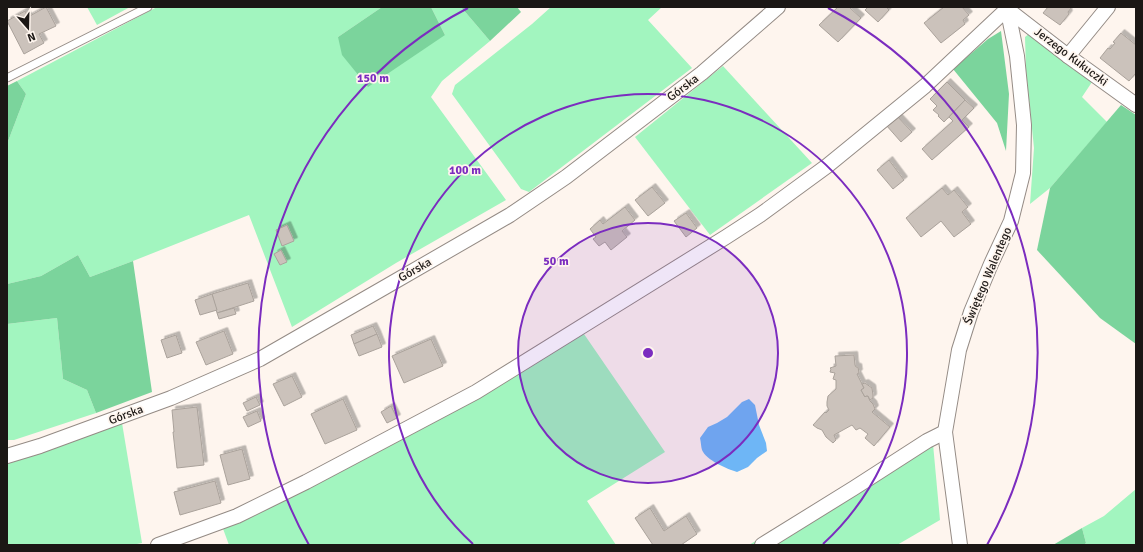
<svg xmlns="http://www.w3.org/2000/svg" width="1143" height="552" font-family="Signika,sans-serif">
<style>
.green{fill:#a2f5bf}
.forest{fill:#7bd49c}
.water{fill:#6eb6f6}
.building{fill:#cbc2bb;stroke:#aaa29b;filter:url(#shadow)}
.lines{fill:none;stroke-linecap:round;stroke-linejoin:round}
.service-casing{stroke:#948b85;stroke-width:9}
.minor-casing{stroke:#948b85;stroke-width:16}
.service{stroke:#fff;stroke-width:7}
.minor{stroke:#fff;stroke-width:14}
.ring{fill:none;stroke:#7b2cbf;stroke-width:2}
.labels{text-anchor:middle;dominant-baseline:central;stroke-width:3.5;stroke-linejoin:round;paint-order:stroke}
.street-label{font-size:12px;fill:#1b1715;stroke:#fef5ee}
.centre{fill:#7b2cbf;stroke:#fef5ee;stroke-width:2}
.ring-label{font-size:12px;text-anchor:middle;font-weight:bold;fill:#7b2cbf;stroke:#fef5ee;stroke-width:3.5;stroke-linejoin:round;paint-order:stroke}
</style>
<defs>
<filter id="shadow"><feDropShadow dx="3.5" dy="-3.5" stdDeviation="0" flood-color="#0004"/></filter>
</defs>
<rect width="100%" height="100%" fill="#fef5ee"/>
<!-- green -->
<g class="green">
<polygon points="87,7 130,7 97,25"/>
<polygon points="157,7 345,7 345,8 347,7 382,7 338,37 445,35 431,7 461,7 490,41 442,81 431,97 506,200 396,263 292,327 249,215 133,261 90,277 78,255 41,276 7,284 7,144 26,94 17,81"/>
<polygon points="551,7 662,7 648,20 692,68 529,192 521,189 452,94 455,85 532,24"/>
<polygon points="1030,33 1092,82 1082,97 1107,122 1050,188 1030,204 1034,148 1026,70 1025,37"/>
<polygon points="723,66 812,163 710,235 635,137"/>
<polygon points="57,318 63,379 87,390 96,413 14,440 7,440 7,324"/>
<polygon points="584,334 665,452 587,501 616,545 229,545 222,526 398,439"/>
<polygon points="122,423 142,543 132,545 7,545 7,458"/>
<polygon points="932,433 940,520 897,545 749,545"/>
<polygon points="1136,489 1136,545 1084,545 1086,543 1082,528 1104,516"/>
</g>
<!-- forest -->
<g class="forest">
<polygon points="382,7 431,7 445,35 368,87 342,55 338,37"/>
<polygon points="461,7 517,7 521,12 490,41"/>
<polygon points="1001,31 1009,94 1006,151 997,123 953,69 988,39"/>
<polygon points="17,81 26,94 7,144 7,86"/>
<polygon points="1121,105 1136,115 1136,344 1100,318 1037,250 1050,188"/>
<polygon points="78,255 90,277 133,261 152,392 96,413 87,390 63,379 57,318 7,324 7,284 41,276"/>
<polygon points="1082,528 1086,543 1084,545 1053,545"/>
</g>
<!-- water -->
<path class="water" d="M749 399 755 405 759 425 766 443 767 451 757 458 748 467 737 472C727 469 706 460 702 450 701 447 701 442 700 438L708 427 717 423 727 417 742 402Z"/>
<!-- building -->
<g class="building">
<polygon points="46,7 56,26 39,34 44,43 24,54 7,21 25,11 28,17"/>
<polygon points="838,7 849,7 861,18 838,42 819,25"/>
<polygon points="868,7 886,7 889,10 878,22 865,10"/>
<polygon points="944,7 962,7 969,15 963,20 965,24 941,43 924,23"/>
<polygon points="1048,7 1072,7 1068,12 1069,14 1060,25 1043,13"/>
<polygon points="1121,33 1136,45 1136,73 1129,81 1100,58 1108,48 1110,49 1115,43 1113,42"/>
<polygon points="947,82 965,100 944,122 938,116 939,115 933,110 937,106 930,99"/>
<polygon points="965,100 974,108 962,120 969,127 932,160 922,149 953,121 949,117"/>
<polygon points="896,115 912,132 901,142 886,125"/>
<polygon points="889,160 904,180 893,189 877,170"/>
<polygon points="652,187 665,203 648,216 635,200"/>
<polygon points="942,188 948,195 954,190 968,207 962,212 971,224 954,237 941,221 921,237 906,218"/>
<polygon points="625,207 635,220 622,231 627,237 611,250 605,242 599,246 593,239 596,237 590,229 600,220 603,224"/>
<polygon points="686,213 697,228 686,237 674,221"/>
<polygon points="287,225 294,241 282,246 276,230"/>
<polygon points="281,250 287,262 280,265 274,254"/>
<polygon points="248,283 254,301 217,313 212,294"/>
<polygon points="212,294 217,310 200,315 195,300"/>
<polygon points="234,308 236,314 219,319 217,313"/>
<polygon points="373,326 377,334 354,344 351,335"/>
<polygon points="224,331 233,354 206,365 196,342"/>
<polygon points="377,334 382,347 359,356 354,344"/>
<polygon points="176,335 182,353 167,358 161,340"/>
<polygon points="431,339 443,366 404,383 392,356"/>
<polygon points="854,355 855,365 856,367 858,367 859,373 857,374 864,388 861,390 865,397 866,396 868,396 870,401 873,404 875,409 872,412 890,427 874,446 865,438 868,434 860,428 856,430 852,425 834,435 836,440 833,443 826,437 822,430 817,428 813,425 825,412 826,413 829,410 827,406 827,402 828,396 836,389 836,380 833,379 835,373 830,372 831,369 830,368 836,366 835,356"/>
<polygon points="292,376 302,397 284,406 273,384"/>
<polygon points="865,383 872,388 873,395 873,398 870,400 868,396 866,396 865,397 861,390 864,388 862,384"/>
<polygon points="256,397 260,405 247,411 243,403"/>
<polygon points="343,399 357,430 325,444 311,414"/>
<polygon points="391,406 397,418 387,423 381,412"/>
<polygon points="197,407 204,465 177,468 173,432 174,432 172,410"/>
<polygon points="257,411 261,421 248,427 243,417"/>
<polygon points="242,449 250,479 228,485 220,455"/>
<polygon points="215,481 221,503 180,515 174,492"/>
<polygon points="650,508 664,531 686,516 697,534 681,545 653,545 635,518"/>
</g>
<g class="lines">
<!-- service casing -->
<g class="service-casing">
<polyline id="service" points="7,78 148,7"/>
</g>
<!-- minor casing -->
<g class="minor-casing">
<g id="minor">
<polyline points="1068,56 1108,7"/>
<polyline points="7,456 40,446 171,398 260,359 387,286 510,215 566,177 702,73 778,7"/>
<polyline points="158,545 237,516 306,482 476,392 726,237 760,215 827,166 925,86 1007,9 1068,56 1136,105"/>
<polyline points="762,545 854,488 927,441 945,432"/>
<polyline points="960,545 945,432 951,397 959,350 971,312 991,264 1011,221 1023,173 1024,125 1017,56 1007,7"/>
</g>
</g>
<!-- service -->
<use href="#service" class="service"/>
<!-- minor -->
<use href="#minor" class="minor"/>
</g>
<!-- distance rings -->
<circle cx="648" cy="353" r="130" fill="#7b2cbf" fill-opacity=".12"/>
<g class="ring">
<circle cx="648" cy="353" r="130"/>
<path d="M473 544A259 259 0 1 1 823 544"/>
<path d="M309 545A389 389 0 0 1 468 8M828 8A389 389 0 0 1 987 545"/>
</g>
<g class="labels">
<!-- street labels -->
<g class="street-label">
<text transform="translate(1071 57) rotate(37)">Jerzego Kukuczki</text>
<text transform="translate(683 88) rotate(-37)">Górska</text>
<text transform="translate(415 270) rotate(-30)">Górska</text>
<text transform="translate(988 276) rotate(-67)">Świętego Walentego</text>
<text transform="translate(126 415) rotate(-20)">Górska</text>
</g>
</g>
<circle cx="648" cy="353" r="6" class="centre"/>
<g class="ring-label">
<text x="373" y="82">150 m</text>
<text x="465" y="174">100 m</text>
<text x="556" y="265">50 m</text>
</g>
<!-- border -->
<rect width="1143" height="552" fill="none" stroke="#1b1715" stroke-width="16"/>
<!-- north arrow -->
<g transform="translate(28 28) rotate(160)" stroke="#fef5ee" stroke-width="3" paint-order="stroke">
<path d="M0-3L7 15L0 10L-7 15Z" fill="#1b1715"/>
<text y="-6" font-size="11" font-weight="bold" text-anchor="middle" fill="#1b1715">N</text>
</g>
</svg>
